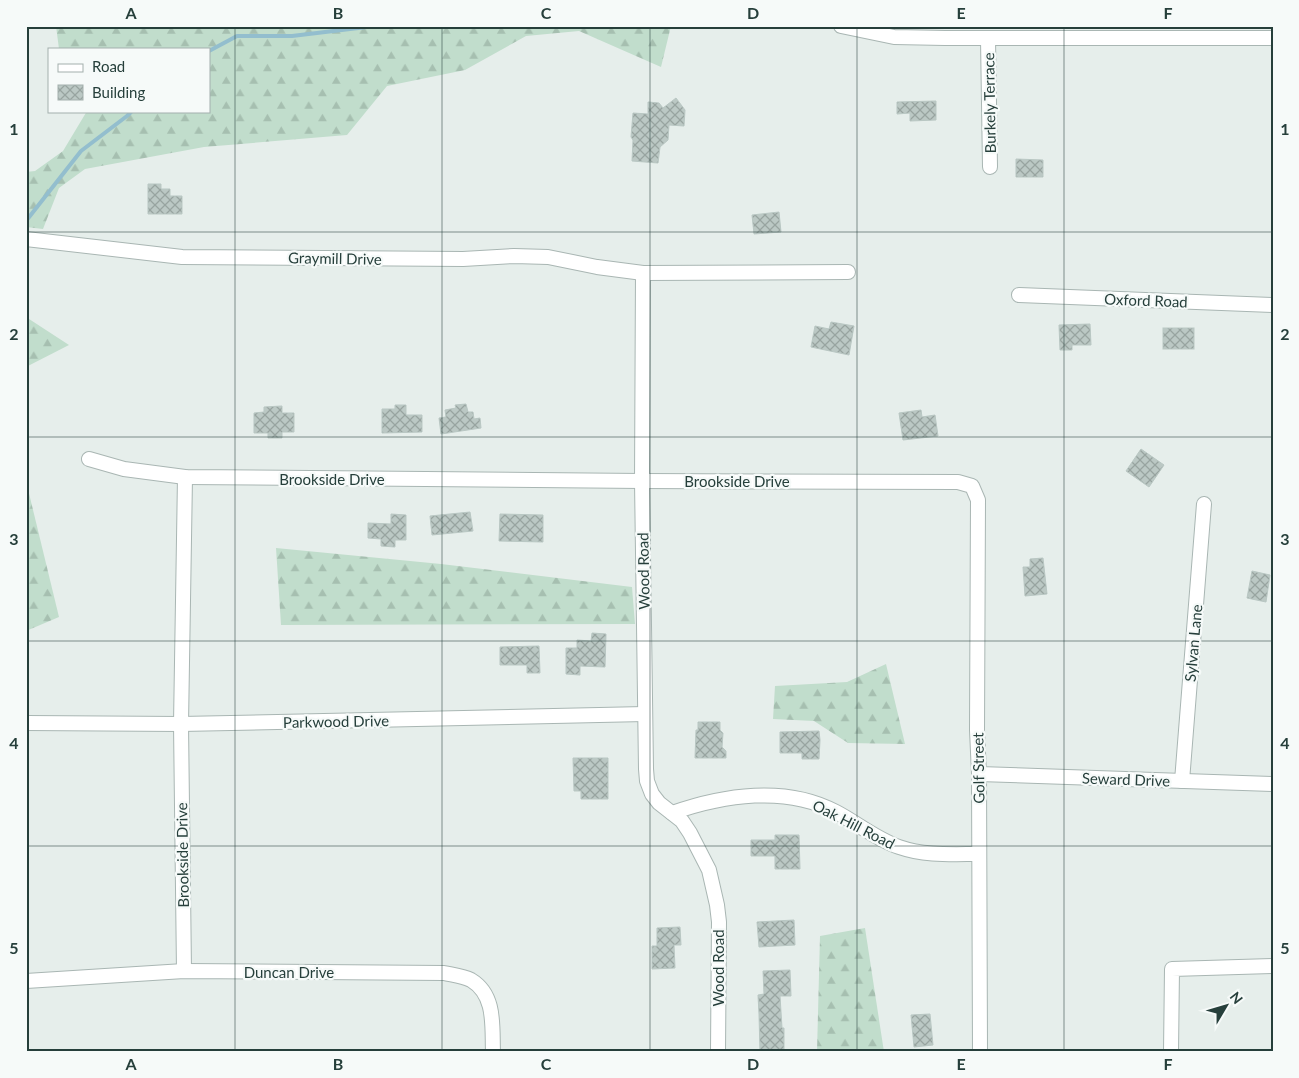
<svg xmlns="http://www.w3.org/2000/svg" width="1299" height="1078" font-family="Lato,sans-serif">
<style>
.forest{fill:url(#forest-firs)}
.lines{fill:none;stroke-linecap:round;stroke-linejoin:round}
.stream{stroke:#93bece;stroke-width:4}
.building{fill:url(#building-cross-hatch);stroke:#b9c7c3}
.minor-casing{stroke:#a9b6b3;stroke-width:16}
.minor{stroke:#fff;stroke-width:14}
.grid{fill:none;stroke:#263f3b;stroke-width:1;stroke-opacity:0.55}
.labels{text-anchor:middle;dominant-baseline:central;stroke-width:4.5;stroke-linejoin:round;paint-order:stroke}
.street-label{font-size:15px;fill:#263f3b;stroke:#f6faf9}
.neatline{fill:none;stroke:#263f3b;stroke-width:2}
.grid-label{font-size:16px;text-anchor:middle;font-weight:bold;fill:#263f3b}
</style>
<defs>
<pattern id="forest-firs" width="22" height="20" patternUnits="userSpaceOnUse" patternTransform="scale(1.25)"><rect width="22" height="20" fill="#c1ddcc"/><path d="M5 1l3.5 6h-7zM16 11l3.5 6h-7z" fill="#a6bfb0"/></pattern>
<pattern id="building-cross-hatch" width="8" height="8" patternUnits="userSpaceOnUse" patternTransform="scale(1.25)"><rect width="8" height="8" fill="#bbc8c4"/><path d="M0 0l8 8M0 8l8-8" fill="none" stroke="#98a4a0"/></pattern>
</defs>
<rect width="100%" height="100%" fill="#e6eeeb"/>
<!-- forest -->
<g class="forest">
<polygon points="56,26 671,26 661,67 579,31 526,36 465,70 387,86 347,135 204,147 85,169 59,188 43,229 26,227 26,172 35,171 63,151 87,111 209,111 209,49 59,49"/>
<polygon points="26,317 69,345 26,367"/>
<polygon points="26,481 59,617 26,631"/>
<polygon points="276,548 441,564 632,587 635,624 281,625"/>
<polygon points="886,664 905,744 848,743 814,721 773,719 775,686 847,682"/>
<polygon points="865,928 884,1052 817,1052 820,936"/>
</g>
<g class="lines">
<!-- stream -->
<g class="stream">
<polyline points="209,51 237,36 292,36 375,26"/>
<polyline points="26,221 81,151 127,116 132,111"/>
</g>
</g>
<!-- building -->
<g class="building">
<polygon points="676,98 685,110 684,126 669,125 668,140 660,147 658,163 632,161 633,140 631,137 633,113 648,114 648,102 659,103 663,108"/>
<polygon points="936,101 936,120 910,121 910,113 897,114 897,102"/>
<polygon points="1016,159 1043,160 1043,177 1016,177"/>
<polygon points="148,184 161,184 161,189 170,189 170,196 182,196 182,214 148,214"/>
<polygon points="779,212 781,232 754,234 752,215"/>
<polygon points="831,322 854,326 849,355 811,347 815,326 829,329"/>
<polygon points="1090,324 1091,345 1072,345 1072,350 1060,350 1059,325"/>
<rect x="1163" y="328" width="31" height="21"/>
<polygon points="466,404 468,412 473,412 474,419 480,418 481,428 441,434 439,418 446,417 445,410 456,408 455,405"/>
<polygon points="395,405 406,405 406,415 422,415 422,432 382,433 382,409 395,409"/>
<polygon points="282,406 282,413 294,413 294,432 282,432 282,438 268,438 268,433 254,433 254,413 264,412 264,407"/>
<polygon points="921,410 922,417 935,415 938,436 903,440 899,413"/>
<polygon points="1141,449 1164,465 1149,487 1126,471"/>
<polygon points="470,512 473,531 432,535 430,516"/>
<polygon points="391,514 406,515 406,540 395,540 395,547 381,546 381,539 368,538 368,523 391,524"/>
<polygon points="500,514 543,515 543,542 499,541"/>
<polygon points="1043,558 1047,594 1025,596 1023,567 1030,567 1030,559"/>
<polygon points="1252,571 1270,575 1266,602 1247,598"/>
<polygon points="592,633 606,634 605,667 580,666 580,675 566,674 566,648 577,648 577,640 591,641"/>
<polygon points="539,646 540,673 527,673 527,665 500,665 500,647"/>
<polygon points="698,722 720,722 720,730 723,733 722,747 726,751 726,758 695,758 696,730 698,730"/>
<polygon points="819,731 820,740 819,759 802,759 802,753 780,753 780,732"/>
<polygon points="573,758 608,758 608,799 581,799 581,791 574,791"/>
<polygon points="775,835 799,835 800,869 775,869 775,856 751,856 751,840 775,840"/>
<polygon points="794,920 795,945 759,947 757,922"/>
<polygon points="680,927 681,945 674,945 675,968 652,969 652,946 657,946 657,928"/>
<polygon points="790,970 791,996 780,996 782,1028 784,1028 784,1052 760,1052 759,1014 758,995 764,994 763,971"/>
<polygon points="930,1014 933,1045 914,1047 911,1015"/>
</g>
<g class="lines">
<!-- minor casing -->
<g class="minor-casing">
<g id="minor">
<polyline points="841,26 894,37 945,38 1273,38"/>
<polyline points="988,39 990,167"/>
<polyline points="26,239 182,257 463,259 514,256 548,257 597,267 643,273 848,272"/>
<polyline points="643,273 642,481 646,769 647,781 652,794 659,803 682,821 690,833 709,870 717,905 719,922 718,1052"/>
<polyline points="1019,295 1273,305"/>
<polyline points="89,459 124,469 185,477 642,481 958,482 972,486 978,500 977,730 979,774 980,1052"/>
<polyline points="26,723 181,724 645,714"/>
<polyline points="979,774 1273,784"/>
<polyline points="1182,781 1204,504"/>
<path d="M672 813C723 795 786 785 836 812 857 823 876 839 899 847 925 856 952 854 979 854"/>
<polyline points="184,971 181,724 185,477"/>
<path d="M26 981 184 971 444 973C453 975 463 976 471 980 496 995 492 1026 493 1052"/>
<polyline points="1171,1052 1172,969 1273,966"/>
</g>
</g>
<!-- minor -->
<use href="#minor" class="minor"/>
</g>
<!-- grid -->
<path class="grid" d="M235 26V1052M442 26V1052M650 26V1052M857 26V1052M1064 26V1052M26 232H1273M26 437H1273M26 641H1273M26 846H1273"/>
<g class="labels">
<!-- street labels -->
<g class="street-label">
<text transform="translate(989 103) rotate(-91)">Burkely Terrace</text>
<text transform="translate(335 258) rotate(1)">Graymill Drive</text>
<text transform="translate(1146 300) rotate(2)">Oxford Road</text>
<text x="332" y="479">Brookside Drive</text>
<text x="737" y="481">Brookside Drive</text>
<text transform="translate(643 571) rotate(-91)">Wood Road</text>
<text transform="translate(1193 643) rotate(-85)">Sylvan Lane</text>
<text transform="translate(336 721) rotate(-1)">Parkwood Drive</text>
<text transform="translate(978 768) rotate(-91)">Golf Street</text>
<text transform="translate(1126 779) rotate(2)">Seward Drive</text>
<text transform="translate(854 824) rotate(27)">Oak Hill Road</text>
<text transform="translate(182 855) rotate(-91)">Brookside Drive</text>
<text transform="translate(718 968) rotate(-90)">Wood Road</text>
<text x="289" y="972">Duncan Drive</text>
</g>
</g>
<!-- border -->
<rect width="1299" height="1078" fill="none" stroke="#f6faf9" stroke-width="55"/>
<!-- legend -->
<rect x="48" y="48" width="162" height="65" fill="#f6faf9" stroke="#a3afad"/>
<rect x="58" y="64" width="25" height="8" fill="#ffffff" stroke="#a3afad"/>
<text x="92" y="72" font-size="15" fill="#263f3b">Road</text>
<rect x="58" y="85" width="25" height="15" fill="url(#building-cross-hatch)" stroke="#a3afad"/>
<text x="92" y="98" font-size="15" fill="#263f3b">Building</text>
<!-- north arrow -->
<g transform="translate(1226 1006) rotate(52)" stroke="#f6faf9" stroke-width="4" paint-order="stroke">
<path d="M0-4L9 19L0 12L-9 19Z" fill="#263f3b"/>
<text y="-8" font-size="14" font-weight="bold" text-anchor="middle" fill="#263f3b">N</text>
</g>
<rect x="28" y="28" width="1244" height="1022" class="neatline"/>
<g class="grid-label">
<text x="131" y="19">A</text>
<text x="338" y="19">B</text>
<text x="546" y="19">C</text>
<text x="753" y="19">D</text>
<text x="961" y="19">E</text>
<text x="1168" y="19">F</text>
<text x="14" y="135">1</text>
<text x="1285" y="135">1</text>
<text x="14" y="340">2</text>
<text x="1285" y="340">2</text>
<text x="14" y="545">3</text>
<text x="1285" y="545">3</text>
<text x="14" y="749">4</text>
<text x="1285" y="749">4</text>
<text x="14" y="954">5</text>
<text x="1285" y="954">5</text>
<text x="131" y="1070">A</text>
<text x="338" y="1070">B</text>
<text x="546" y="1070">C</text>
<text x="753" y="1070">D</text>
<text x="961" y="1070">E</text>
<text x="1168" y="1070">F</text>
</g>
</svg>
